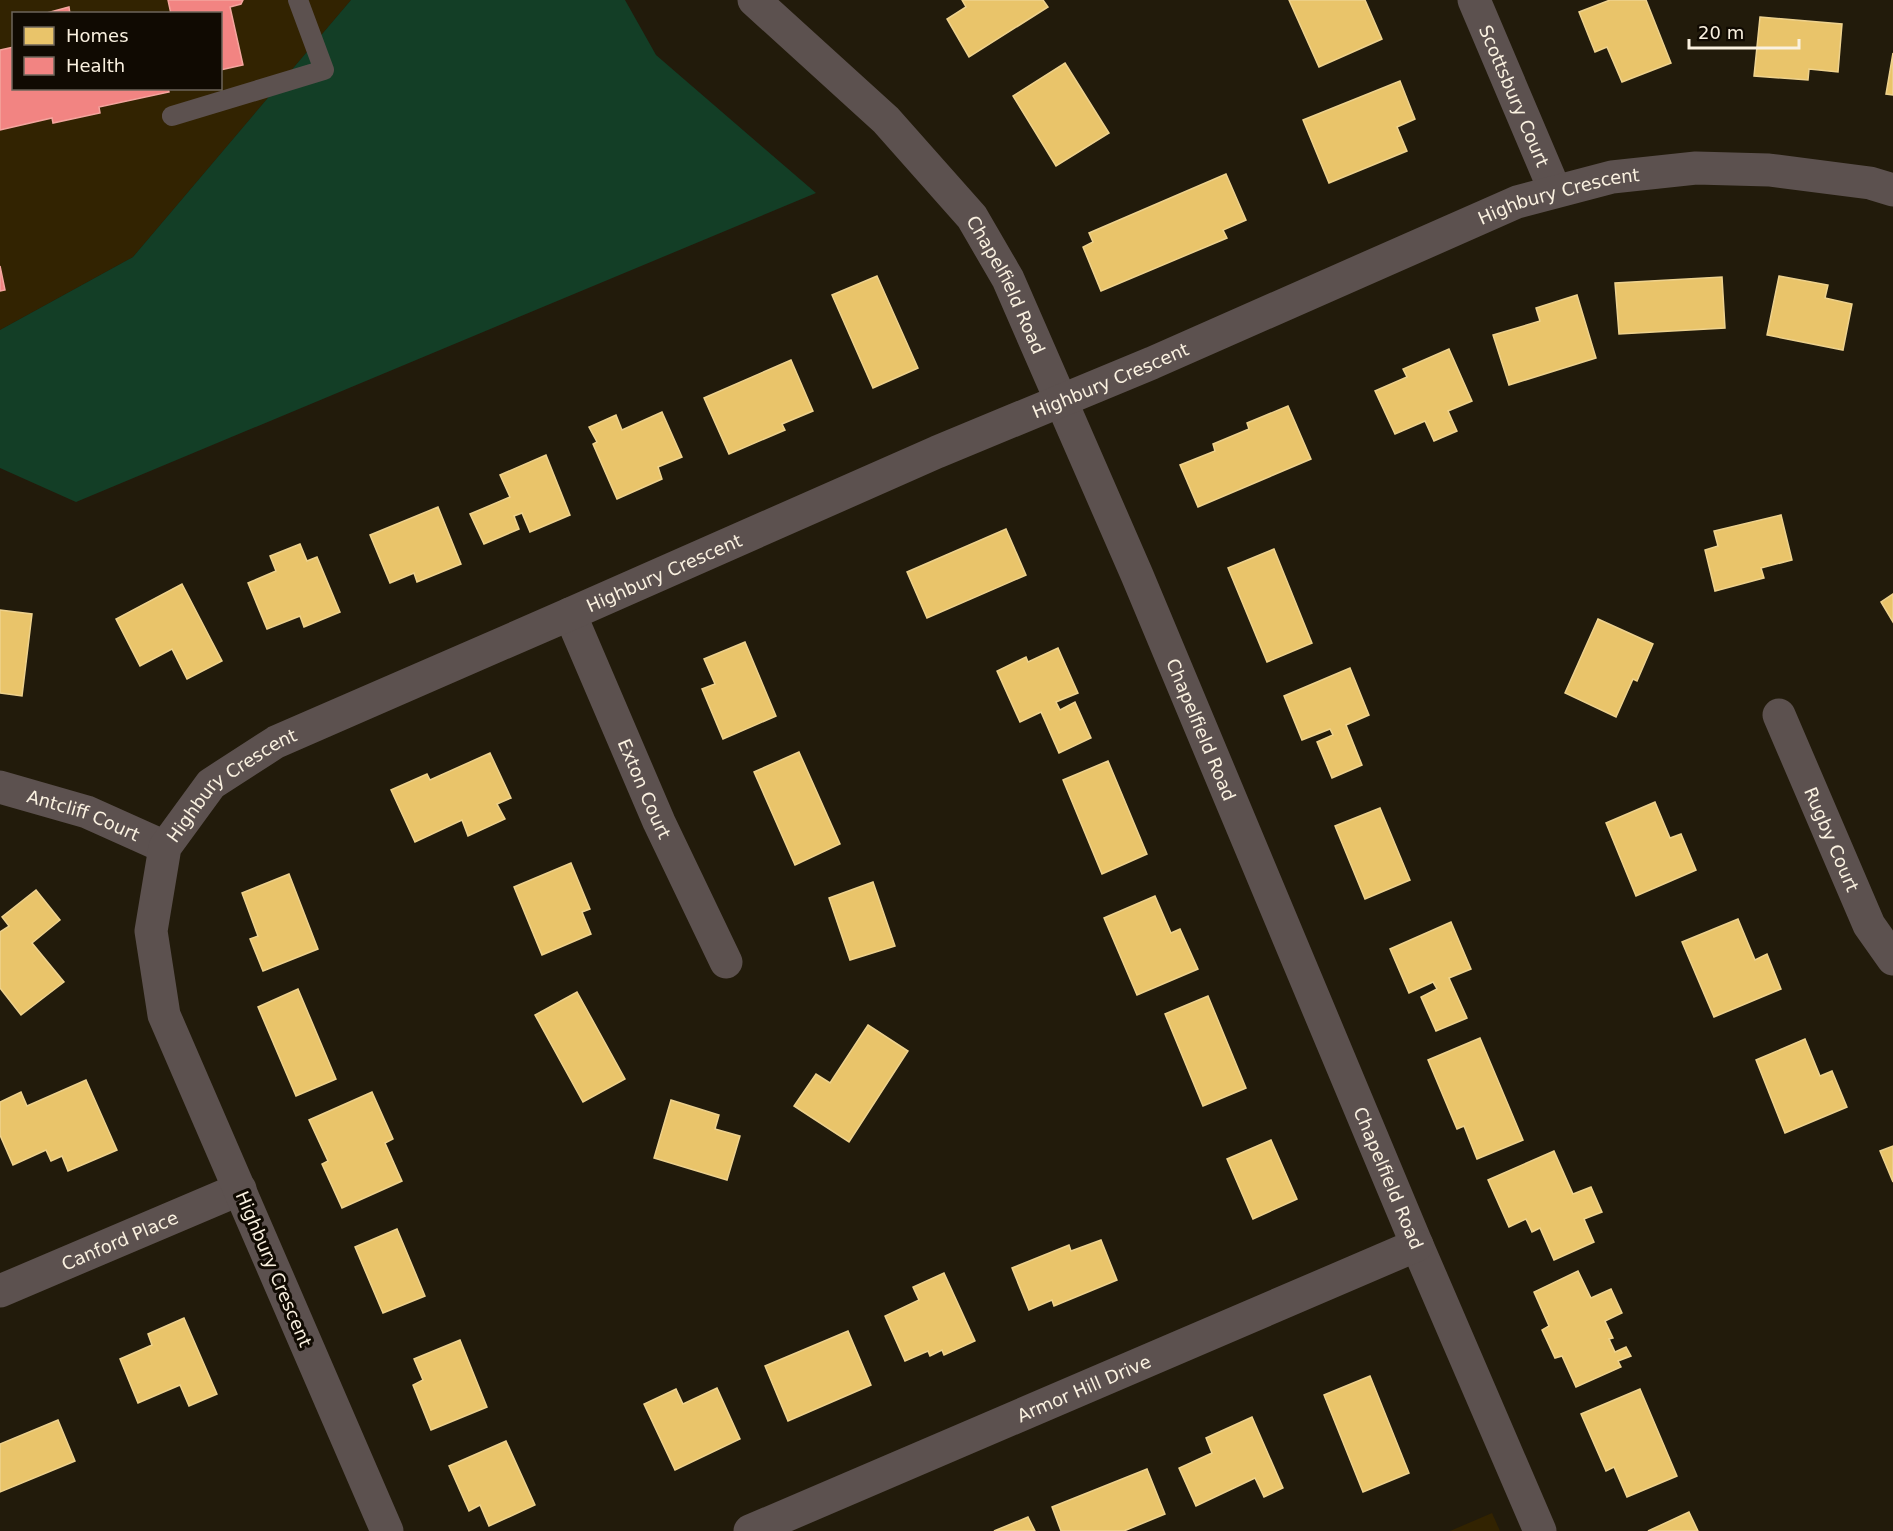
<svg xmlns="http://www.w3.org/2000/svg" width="1893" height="1531" font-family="'DejaVu Sans',sans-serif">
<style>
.built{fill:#322301;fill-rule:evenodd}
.green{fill:#133e26}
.homes{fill:#e9c46a;stroke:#eed28d;stroke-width:1.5}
.health{fill:#f28482;stroke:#f4a59e;stroke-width:1.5}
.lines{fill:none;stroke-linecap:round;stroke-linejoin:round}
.service{stroke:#5c514f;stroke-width:20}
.minor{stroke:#5c514f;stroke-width:33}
.labels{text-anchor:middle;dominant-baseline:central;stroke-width:6;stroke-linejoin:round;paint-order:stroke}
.street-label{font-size:18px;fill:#faf1e0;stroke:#100a02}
</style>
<rect width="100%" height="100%" fill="#221b0b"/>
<!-- built -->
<g class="built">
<path d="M0 0H351L133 257 0 330ZM14 14H220V88H14Z"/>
<polygon points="1492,1513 1500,1531 1450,1531"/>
</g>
<!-- green -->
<polygon class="green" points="351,0 625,0 656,55 816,193 76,502 0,468 0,330 133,257"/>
<!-- homes -->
<g class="homes">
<polygon points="962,0 1043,0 1048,7 969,57 947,19 966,7"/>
<polygon points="1289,0 1365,0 1382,39 1319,67"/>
<polygon points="1610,0 1646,0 1671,63 1622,82 1607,47 1595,52 1579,12"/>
<polygon points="1760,17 1842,24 1838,72 1809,69 1808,80 1754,76"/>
<polygon points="1893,53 1893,95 1886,94"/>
<polygon points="1065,63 1109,133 1056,166 1013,96"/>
<polygon points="1400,81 1415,119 1397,127 1407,151 1329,183 1303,120"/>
<polygon points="1226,174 1246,220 1223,230 1227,238 1101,291 1083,247 1093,242 1089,233"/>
<polygon points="877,276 918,368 873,388 832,295"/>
<polygon points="1779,276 1828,285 1825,298 1852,304 1843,350 1767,335"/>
<polygon points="1722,277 1725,328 1619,334 1615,283"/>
<polygon points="1577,295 1596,358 1509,385 1493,335 1540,321 1536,308"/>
<polygon points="1449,349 1472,401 1448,411 1457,431 1434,441 1425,421 1395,434 1375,391 1407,377 1403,369"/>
<polygon points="791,360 813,411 782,424 785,430 729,454 704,398"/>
<polygon points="1288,406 1311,459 1198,507 1180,465 1215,451 1213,444 1249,429 1247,423"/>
<polygon points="662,412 682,457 658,467 662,479 617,499 593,444 597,442 589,427 616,415 622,430"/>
<polygon points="546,455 570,515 530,532 522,513 514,516 519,529 484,544 470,514 510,497 500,475"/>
<polygon points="438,507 461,564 417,582 414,573 390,583 370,535"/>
<polygon points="1781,515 1792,560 1761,568 1764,578 1715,591 1705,550 1718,546 1714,531"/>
<polygon points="1006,529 1026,575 927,618 907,572"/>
<polygon points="300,544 307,561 317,557 340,612 304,627 300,616 267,629 248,583 276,571 270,556"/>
<polygon points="1274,549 1312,643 1267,662 1228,568"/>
<polygon points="182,584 222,661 187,679 172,649 140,666 116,619"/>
<polygon points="1893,594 1893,622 1881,602"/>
<polygon points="0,610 32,614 22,696 0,693"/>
<polygon points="1598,619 1653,644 1637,681 1633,679 1616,717 1565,693"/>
<polygon points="745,642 776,716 723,739 702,689 715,684 704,659"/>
<polygon points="1058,648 1078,693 1056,702 1060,710 1075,702 1091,738 1059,753 1041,712 1020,722 997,671 1026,657 1028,662"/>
<polygon points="1350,668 1369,715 1346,725 1362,765 1332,778 1317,742 1333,735 1330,729 1302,740 1284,696"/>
<polygon points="799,752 840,844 795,865 754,772"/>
<polygon points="490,753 511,798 497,804 505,819 468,836 462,820 415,842 391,790 427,774 430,780"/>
<polygon points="1108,761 1147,854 1102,874 1063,780"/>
<polygon points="1655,802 1670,838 1681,834 1696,870 1636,896 1606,823"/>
<polygon points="1380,808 1410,880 1365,899 1335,826"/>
<polygon points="571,863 590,909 582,912 591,934 542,955 514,887"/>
<polygon points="289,874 318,949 263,971 250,939 258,936 242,893"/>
<polygon points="873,882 895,946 850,960 829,898"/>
<polygon points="36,890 60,920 32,943 64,982 21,1015 0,988 0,932 9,926 2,917"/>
<polygon points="1155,896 1171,933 1180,929 1198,969 1137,995 1104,918"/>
<polygon points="1738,919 1755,960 1767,954 1781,989 1714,1017 1682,942"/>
<polygon points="1451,922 1471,969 1449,978 1467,1018 1436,1031 1421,997 1437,989 1433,982 1409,993 1390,949"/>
<polygon points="298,989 336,1079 296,1096 258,1007"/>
<polygon points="577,992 625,1079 583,1102 535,1015"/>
<polygon points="1208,996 1246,1088 1203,1106 1165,1014"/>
<polygon points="868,1025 908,1051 849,1142 794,1106 816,1074 830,1083"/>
<polygon points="1480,1038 1523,1140 1477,1159 1464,1126 1457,1129 1428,1060"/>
<polygon points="1805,1039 1820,1076 1832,1071 1847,1107 1785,1133 1756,1060"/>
<polygon points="86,1080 117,1150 68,1171 62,1156 51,1161 46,1150 13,1165 0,1135 0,1102 21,1092 27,1106"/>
<polygon points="372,1092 393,1139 385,1143 402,1181 342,1208 322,1164 328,1161 309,1120"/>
<polygon points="671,1100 719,1115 715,1129 740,1136 727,1180 654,1158"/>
<polygon points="1271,1140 1297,1199 1253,1219 1227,1159"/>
<polygon points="1893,1146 1893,1182 1880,1151"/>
<polygon points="1554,1151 1573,1194 1591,1187 1602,1212 1584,1219 1594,1242 1554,1260 1540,1228 1532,1232 1526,1219 1509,1227 1488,1180"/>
<polygon points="397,1229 425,1296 383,1313 355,1247"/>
<polygon points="1101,1240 1117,1280 1054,1306 1052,1300 1029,1310 1012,1268 1069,1245 1071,1251"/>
<polygon points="1578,1271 1591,1298 1611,1289 1622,1313 1605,1321 1613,1338 1609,1339 1615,1352 1626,1347 1631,1356 1618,1361 1621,1367 1576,1387 1562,1356 1555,1358 1542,1330 1549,1326 1534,1292"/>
<polygon points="944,1273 975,1341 944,1355 942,1350 930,1356 928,1351 905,1361 885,1316 919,1300 913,1287"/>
<polygon points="184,1318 217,1394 189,1406 180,1385 138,1403 120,1359 152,1345 148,1334"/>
<polygon points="848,1331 871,1385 788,1421 765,1366"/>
<polygon points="460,1340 487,1407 431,1430 413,1385 423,1380 414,1359"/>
<polygon points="1370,1376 1409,1473 1363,1492 1324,1395"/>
<polygon points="717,1388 740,1439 675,1470 644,1404 676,1389 683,1404"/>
<polygon points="1640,1389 1677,1476 1627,1497 1614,1467 1606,1471 1581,1414"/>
<polygon points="1252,1417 1283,1488 1264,1497 1255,1478 1196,1506 1179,1468 1212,1453 1206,1438"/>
<polygon points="58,1420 75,1461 0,1492 0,1444"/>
<polygon points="506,1441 535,1505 489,1526 480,1505 469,1511 449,1466"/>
<polygon points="1147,1469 1165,1514 1124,1531 1061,1531 1052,1507"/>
<polygon points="1689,1512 1698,1531 1648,1531"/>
<polygon points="1028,1517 1035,1531 994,1531"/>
</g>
<!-- health -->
<g class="health">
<polygon points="168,0 243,0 241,4 230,7 243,65 220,70 220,14 171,14"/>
<polygon points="69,7 70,14 43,14"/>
<polygon points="14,47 14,88 168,88 169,92 99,107 100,113 53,123 52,118 0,130 0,50"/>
<polygon points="0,266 5,290 0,291"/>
</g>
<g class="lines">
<!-- service -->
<polyline class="service" points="172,116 324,70 298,0"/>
<!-- minor -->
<g class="minor">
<path id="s1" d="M754 0 886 120 972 217 1008 279 1137 575 1417 1245 1540 1531"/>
<path id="s2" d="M1474 0 1555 191"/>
<path id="s3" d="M570 614 659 822 726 962"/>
<path id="s4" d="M1779 715 1869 925 1893 959"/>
<path id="s5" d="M0 787 87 812 165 847"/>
<path id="s6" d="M0 1291 240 1189"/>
<path id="s7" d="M387 1531 164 1015 151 931 165 847 211 784 276 742 570 614 937 452 1152 363 1517 202 1612 177 1696 168 1769 170 1870 183 1893 190"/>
<path id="s8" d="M750 1531 1417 1245"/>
</g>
</g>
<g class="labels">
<!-- street labels -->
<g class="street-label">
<text stroke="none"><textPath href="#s2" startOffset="104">Scottsbury Court</textPath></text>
<text stroke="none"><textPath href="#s7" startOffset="2283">Highbury Crescent</textPath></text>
<text stroke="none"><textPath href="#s1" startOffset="384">Chapelfield Road</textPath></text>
<text stroke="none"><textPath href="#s7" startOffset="1797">Highbury Crescent</textPath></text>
<text stroke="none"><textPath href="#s7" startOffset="1311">Highbury Crescent</textPath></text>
<text stroke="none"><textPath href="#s1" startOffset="870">Chapelfield Road</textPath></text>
<text stroke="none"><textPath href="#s7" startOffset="825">Highbury Crescent</textPath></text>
<text stroke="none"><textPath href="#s3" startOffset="190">Exton Court</textPath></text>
<text stroke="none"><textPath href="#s5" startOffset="88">Antcliff Court</textPath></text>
<text stroke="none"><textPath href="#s4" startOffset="135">Rugby Court</textPath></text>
<text stroke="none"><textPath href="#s1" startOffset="1356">Chapelfield Road</textPath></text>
<text stroke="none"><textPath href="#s6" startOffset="130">Canford Place</textPath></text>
<text transform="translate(274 1269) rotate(67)">Highbury Crescent</text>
<text stroke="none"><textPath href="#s8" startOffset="363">Armor Hill Drive</textPath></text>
</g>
</g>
<!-- legend -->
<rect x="12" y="12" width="210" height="78" fill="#100a02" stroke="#6e665b" stroke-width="1.5"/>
<rect x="24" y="27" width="30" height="18" fill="#e9c46a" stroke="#6e665b" stroke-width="1.5"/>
<text x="66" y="42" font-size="18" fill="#faf1e0">Homes</text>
<rect x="24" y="57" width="30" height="18" fill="#f28482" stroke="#6e665b" stroke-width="1.5"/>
<text x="66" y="72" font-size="18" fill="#faf1e0">Health</text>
<!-- scale -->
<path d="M1689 39v9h110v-9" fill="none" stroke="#faf1e0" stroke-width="3"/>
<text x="1698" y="39" font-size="18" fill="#faf1e0" stroke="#100a02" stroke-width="4.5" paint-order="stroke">20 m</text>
</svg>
